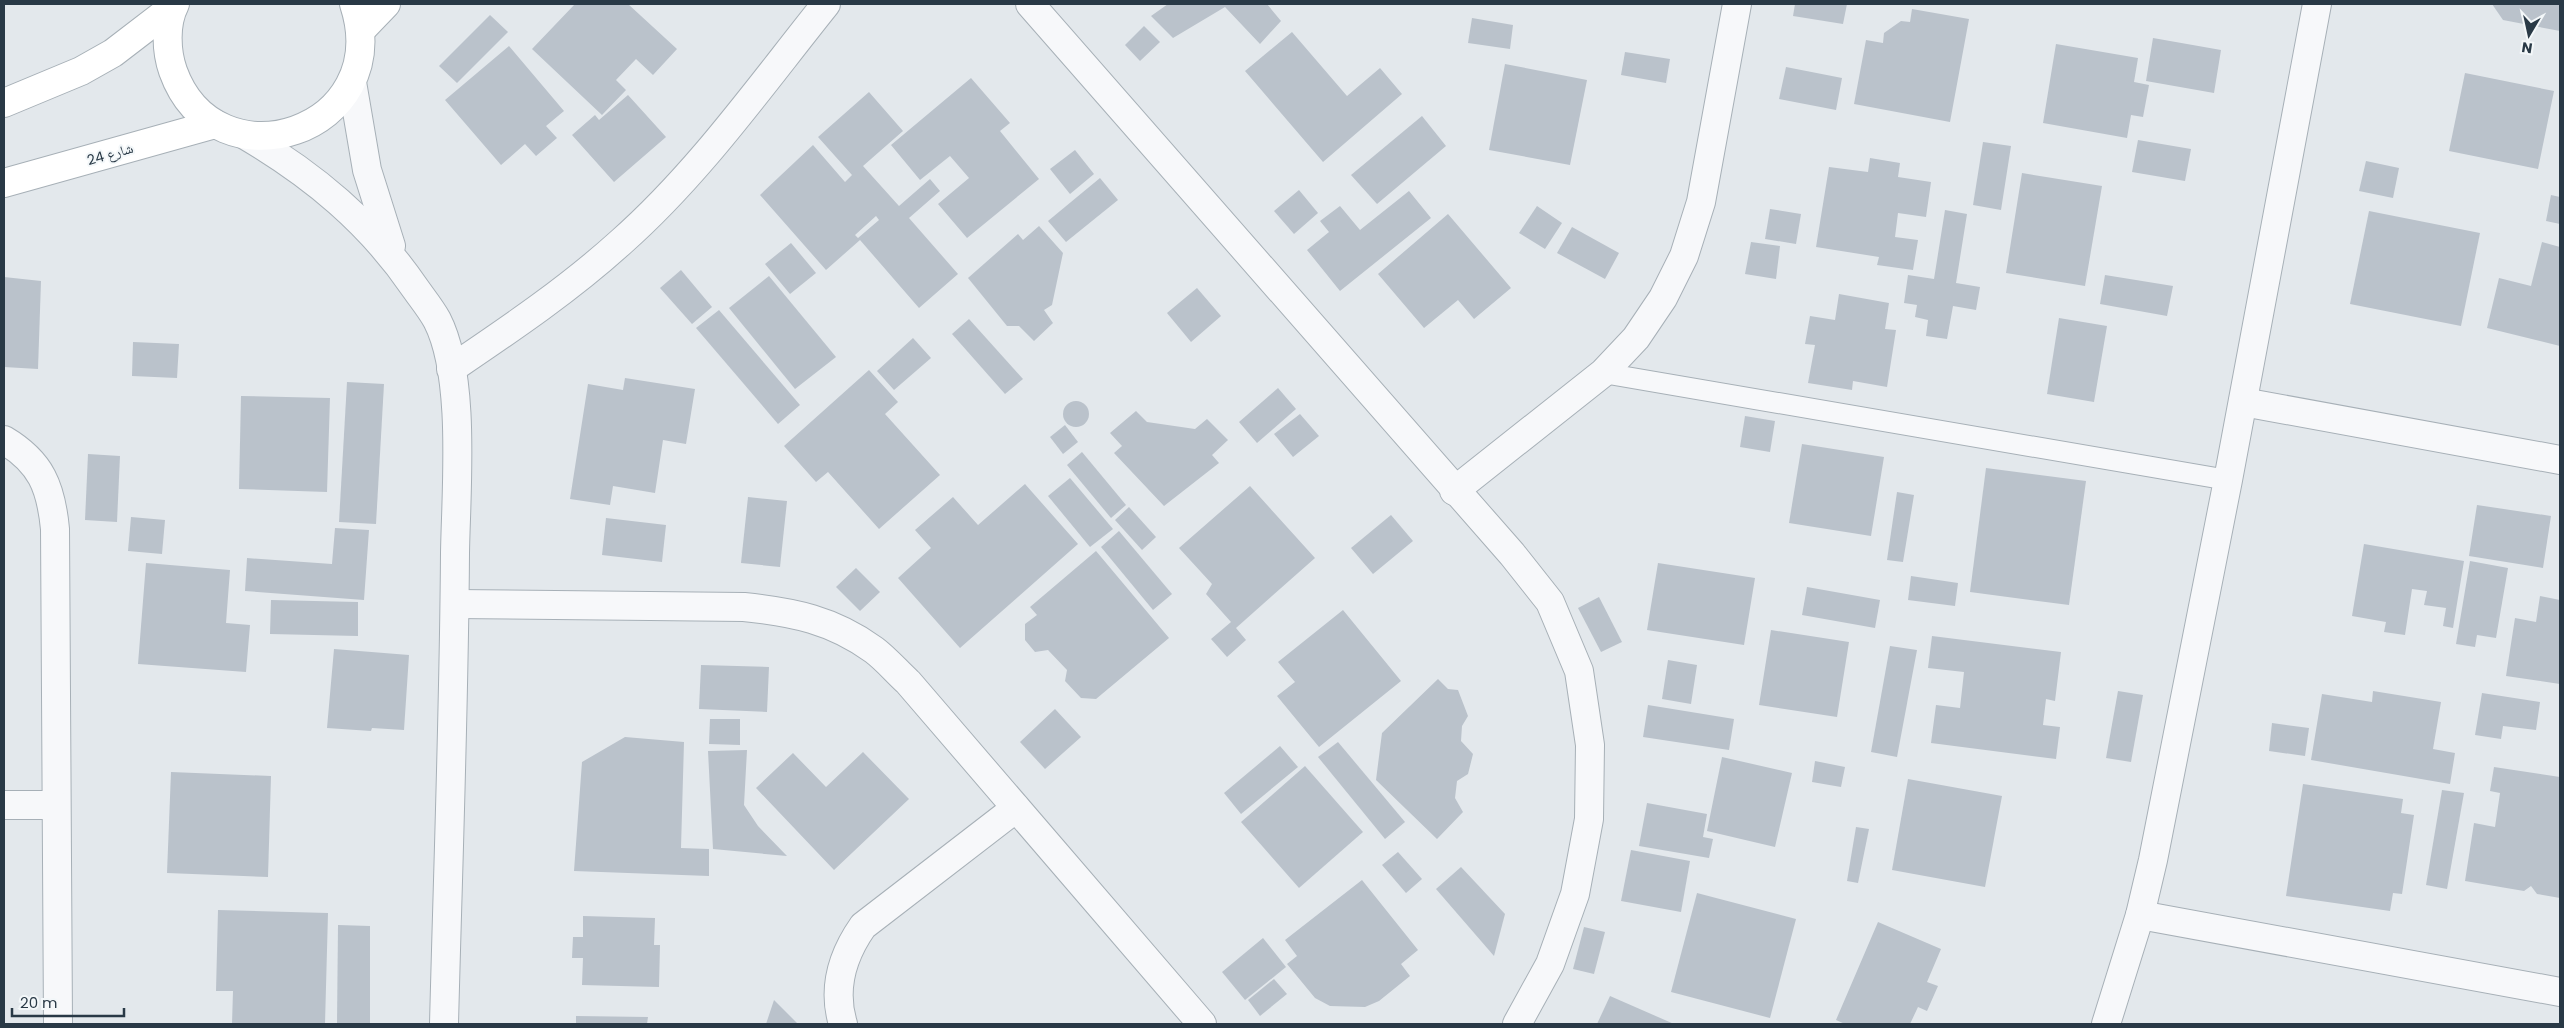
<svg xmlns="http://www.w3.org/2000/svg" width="2564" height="1028" font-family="Poppins,'Noto Naskh Arabic',sans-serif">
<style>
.building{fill:#bac2cb;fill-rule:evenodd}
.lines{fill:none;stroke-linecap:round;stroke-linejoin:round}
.lane-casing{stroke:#a7b0b7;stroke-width:22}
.street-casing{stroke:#a7b0b7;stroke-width:30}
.secondary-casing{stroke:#a7b0b7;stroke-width:30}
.lane{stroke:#f7f8fa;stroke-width:20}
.street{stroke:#f7f8fa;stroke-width:28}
.secondary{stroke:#fff;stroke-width:28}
.labels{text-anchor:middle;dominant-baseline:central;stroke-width:4;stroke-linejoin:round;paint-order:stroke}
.street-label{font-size:14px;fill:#293946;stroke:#f3f7f9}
</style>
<rect width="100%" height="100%" fill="#e3e8ec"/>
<!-- building -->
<g class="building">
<polygon points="575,4 628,4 677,49 653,75 636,59 616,80 626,90 602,115 532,49"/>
<polygon points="1168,4 1267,4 1281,21 1260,44 1225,7 1173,38 1151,16"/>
<polygon points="1795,4 1847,4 1843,24 1793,16"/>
<polygon points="2492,4 2560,4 2560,31 2503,20"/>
<polygon points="1912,9 1969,19 1950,122 1854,104 1866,40 1883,43 1884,33 1901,21 1910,22"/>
<polygon points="490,15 508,32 457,83 439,66"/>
<polygon points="1472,18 1513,25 1510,49 1468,43"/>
<polygon points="1144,26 1160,42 1140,61 1125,45"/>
<polygon points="1292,32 1347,96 1380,68 1402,94 1323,162 1245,71"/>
<polygon points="2153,38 2221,50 2214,93 2146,81"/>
<polygon points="2056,44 2138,58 2134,82 2149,85 2143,117 2131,115 2127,138 2043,123"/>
<polygon points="509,46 564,111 546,126 557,138 536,156 525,144 501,165 445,100"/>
<polygon points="1625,52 1670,59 1666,83 1621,75"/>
<polygon points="1505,64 1587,80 1570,165 1489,150"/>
<polygon points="1786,67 1842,78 1836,110 1779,99"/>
<polygon points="2465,73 2554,91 2538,169 2449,151"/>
<polygon points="971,78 1010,123 1000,131 1039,179 967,238 938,204 969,178 950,156 920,180 891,145"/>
<path d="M869 92 903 131 863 166 899 206 930 179 940 191 909 218 958 274 919 308 860 240 826 270 760 195 813 145 845 182 852 175 818 137ZM876 216 879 220 858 238 855 235Z"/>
<polygon points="628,95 666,137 614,182 572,135 595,115 599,120"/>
<polygon points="1422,116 1446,146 1377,204 1351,175"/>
<polygon points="2138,140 2191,149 2185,181 2132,172"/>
<polygon points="1983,142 2011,146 2001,210 1973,205"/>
<polygon points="1075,150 1094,174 1070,194 1050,169"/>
<polygon points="1870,158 1900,163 1898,177 1931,182 1926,217 1898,213 1895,237 1918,240 1913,270 1877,265 1879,257 1816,247 1829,167 1868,172"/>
<polygon points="2366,161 2399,168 2393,198 2359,191"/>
<polygon points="2022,173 2102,186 2085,286 2006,273"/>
<polygon points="1100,178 1118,200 1066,242 1048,221"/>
<polygon points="1299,190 1318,213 1294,234 1274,211"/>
<polygon points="1409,191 1431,218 1340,291 1307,250 1329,232 1320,221 1340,206 1360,230"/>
<polygon points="2551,195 2560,197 2560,224 2546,221"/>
<polygon points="1537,206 1562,223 1545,249 1519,233"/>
<polygon points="1770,209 1801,214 1796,244 1765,239"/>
<polygon points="1945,210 1967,214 1956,283 1980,287 1976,310 1953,306 1947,339 1926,336 1928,320 1915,317 1917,305 1904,303 1908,275 1934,279"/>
<polygon points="2369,211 2480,233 2461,326 2350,304"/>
<polygon points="1448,214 1511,288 1474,319 1458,300 1424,328 1378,274"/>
<polygon points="1039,226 1063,253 1052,305 1044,310 1053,323 1034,341 1019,326 1007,326 968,278 1018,234 1023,240"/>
<polygon points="1572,227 1619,253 1605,279 1557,253"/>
<polygon points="1751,242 1780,246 1776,279 1745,274"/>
<polygon points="2542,242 2560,247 2560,346 2487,328 2499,278 2531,286"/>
<polygon points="791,243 816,273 790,294 765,264"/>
<polygon points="681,270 712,307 692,324 660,288"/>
<polygon points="2105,275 2173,286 2167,316 2100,304"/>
<polygon points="769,276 836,357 795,389 729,308"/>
<polygon points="4,277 41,281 38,369 4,367"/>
<polygon points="1197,288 1221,316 1191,342 1167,313"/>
<polygon points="1839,294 1889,303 1885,329 1896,330 1887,387 1853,381 1852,390 1808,383 1815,345 1805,344 1810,316 1835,320"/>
<polygon points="719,310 800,405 778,424 696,328"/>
<polygon points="2059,318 2107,326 2094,402 2047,394"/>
<polygon points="969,319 1023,379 1005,394 952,334"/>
<polygon points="913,338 931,358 894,390 877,371"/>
<polygon points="133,342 179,344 177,378 132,376"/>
<polygon points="869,370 898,402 885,414 940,475 879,529 828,472 816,482 784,446"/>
<polygon points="625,378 695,389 686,444 663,440 655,493 613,486 610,505 570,499 588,384 623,390"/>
<polygon points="347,382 384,384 376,524 339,522"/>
<polygon points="1278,388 1296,409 1257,443 1239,422"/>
<polygon points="241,396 330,398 327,492 239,489"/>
<circle cx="1076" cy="414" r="13"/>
<polygon points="1136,411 1147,422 1195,429 1207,419 1228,440 1212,455 1219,463 1164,506 1114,453 1122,446 1110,433"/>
<polygon points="1300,414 1319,436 1293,457 1274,434"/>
<polygon points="1745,416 1775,421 1770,452 1740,447"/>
<polygon points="1065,425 1078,442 1063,454 1050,437"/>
<polygon points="1802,444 1884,457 1871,536 1789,523"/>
<polygon points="1082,452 1126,505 1111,518 1067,465"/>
<polygon points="88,454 120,456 117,522 85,520"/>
<polygon points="1986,468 2086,481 2069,605 1970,592"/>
<polygon points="1070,478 1113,529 1090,547 1048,496"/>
<polygon points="1025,484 1078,544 960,648 898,578 931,548 915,530 953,497 978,525"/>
<polygon points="1250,486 1315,558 1236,628 1246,640 1227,657 1211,639 1231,622 1206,594 1212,584 1179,548"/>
<polygon points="1897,492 1914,495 1903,562 1887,560"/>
<polygon points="748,497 787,501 780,567 741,563"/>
<polygon points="2477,505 2551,516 2543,568 2469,556"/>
<polygon points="1129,507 1156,537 1142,550 1115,520"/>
<polygon points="1391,515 1413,541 1373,574 1351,548"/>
<polygon points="131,517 165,520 162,554 128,551"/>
<polygon points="606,518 666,525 662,562 602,555"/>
<polygon points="335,528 369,530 364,600 245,591 247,558 332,564"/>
<polygon points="1119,531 1172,594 1153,610 1101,547"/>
<polygon points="2364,544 2464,561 2453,628 2443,626 2446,608 2424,605 2427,591 2412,589 2405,635 2384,632 2386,622 2352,616"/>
<polygon points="1096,551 1169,638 1096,699 1081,698 1065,681 1067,670 1048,650 1035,652 1025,640 1025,624 1037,615 1030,607"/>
<polygon points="2470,561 2508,568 2496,638 2477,635 2475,647 2456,644"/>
<polygon points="146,563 230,570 226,623 250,625 246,672 138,664"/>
<polygon points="1658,563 1755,578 1744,645 1647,630"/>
<polygon points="856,568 880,592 860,611 836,587"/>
<polygon points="1911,576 1958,583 1955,606 1908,600"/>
<polygon points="1807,587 1880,600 1875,628 1802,615"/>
<polygon points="2540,596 2560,600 2560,684 2506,676 2515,618 2536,622"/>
<polygon points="1599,597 1622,642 1601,652 1578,608"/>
<polygon points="271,600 358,602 358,636 270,634"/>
<polygon points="1343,610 1401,681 1319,747 1277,696 1295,682 1278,662"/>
<polygon points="1771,630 1849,642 1837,717 1759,705"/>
<polygon points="1932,636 2061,652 2055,701 2046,699 2043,725 2060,727 2056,759 1931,743 1936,705 1960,708 1964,672 1928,668"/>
<polygon points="1890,646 1917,650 1897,757 1871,752"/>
<polygon points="334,649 409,655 404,730 372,728 371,731 327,728"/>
<polygon points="1668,660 1697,665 1691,704 1662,699"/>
<polygon points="701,665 769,667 767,712 699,709"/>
<polygon points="1438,679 1448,689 1458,690 1468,716 1462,726 1461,741 1473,754 1468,774 1457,781 1455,798 1463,812 1437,839 1376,780 1382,733"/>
<polygon points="2118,691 2143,695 2131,762 2106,758"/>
<polygon points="2373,691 2441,702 2433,749 2455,753 2450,784 2311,760 2322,694 2372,702"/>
<polygon points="2482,693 2540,702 2536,730 2503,726 2501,739 2475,735"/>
<polygon points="1648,705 1734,719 1729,750 1643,737"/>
<polygon points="1055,709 1081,737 1045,769 1020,742"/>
<polygon points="710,719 740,719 740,745 709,744"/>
<polygon points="2272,723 2309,728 2305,756 2269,751"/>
<polygon points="625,737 684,742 681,848 709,849 709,876 574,871 582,762"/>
<polygon points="1338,742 1405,822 1385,839 1318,757"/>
<polygon points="1280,746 1298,767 1241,814 1224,793"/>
<polygon points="747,750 744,805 758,826 787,856 713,849 708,751"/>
<polygon points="863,752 909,799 834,870 756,788 793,753 826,787"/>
<polygon points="1722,757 1792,773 1775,847 1707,831"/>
<polygon points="1815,761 1845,767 1841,787 1812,782"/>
<polygon points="1305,766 1363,832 1299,888 1241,822"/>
<polygon points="2494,767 2560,777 2560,898 2537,894 2531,886 2524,891 2465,881 2474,823 2495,827 2500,793 2490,791"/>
<polygon points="171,772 271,776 268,877 167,873"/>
<polygon points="1908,779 2002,796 1985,887 1892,870"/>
<polygon points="2303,784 2403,799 2401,813 2414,815 2402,894 2393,893 2390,911 2286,896"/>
<polygon points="2442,790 2464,793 2447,889 2426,885"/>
<polygon points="1647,803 1707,814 1703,837 1713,839 1709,858 1639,846"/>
<polygon points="1856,827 1869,829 1858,883 1847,881"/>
<polygon points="1631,850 1690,861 1681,912 1621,901"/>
<polygon points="1398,852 1422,879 1406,893 1382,865"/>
<polygon points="1461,867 1505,914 1494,956 1436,889"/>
<polygon points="1362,880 1418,950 1401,964 1410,976 1379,1001 1365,1007 1330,1006 1315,998 1287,964 1297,956 1285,940"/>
<polygon points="1697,893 1796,919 1770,1018 1671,992"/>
<polygon points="218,910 328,913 325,1024 232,1024 233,991 216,991"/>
<polygon points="583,916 655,918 654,945 660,945 659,987 582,985 583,958 572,958 573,937 583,937"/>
<polygon points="1878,922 1941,949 1927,982 1938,986 1927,1011 1918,1007 1910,1024 1845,1024 1836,1020"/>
<polygon points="338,925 370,926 370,1024 337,1024"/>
<polygon points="1584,927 1605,932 1594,974 1573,969"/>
<polygon points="1263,938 1286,967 1245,1000 1222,972"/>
<polygon points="1274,979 1287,994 1260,1016 1248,1000"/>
<polygon points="1610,996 1674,1024 1597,1024"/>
<polygon points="774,1000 798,1024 766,1024"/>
<polygon points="576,1016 648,1017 647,1024 576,1024"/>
</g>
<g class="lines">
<!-- lane casing -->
<g class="lane-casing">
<polyline id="lane" points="1603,373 2228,480"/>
</g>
<!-- street casing -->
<g class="street-casing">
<g id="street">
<polyline points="1030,4 1512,554 1550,602 1579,671 1590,745 1589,819 1575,894 1550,964 1517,1024"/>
<polyline points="352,82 367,170 391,246"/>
<path d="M245 135C313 175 370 222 415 288 422 298 431 309 437 320 466 376 456 490 455 553 454 710 448 867 444 1024"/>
<path d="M451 369C510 329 568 290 621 242 699 173 761 85 826 4"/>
<polyline points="2243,402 2560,460"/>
<path d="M4 440C41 462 51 487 55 529L58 1024"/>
<polyline points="1454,491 1603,373 1636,338 1663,298 1684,256 1701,202 1737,4"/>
<path d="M455 604 744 607C793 612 833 620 874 650 886 659 897 672 908 682L1202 1024"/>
<polyline points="4,805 55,805"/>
<polyline points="2140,915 2560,992"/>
<path d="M843 1024C832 988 842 956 863 926L1016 808"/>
<polyline points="2106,1024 2140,915 2153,860 2228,480 2317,4"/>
</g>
</g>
<!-- secondary casing -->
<g class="secondary-casing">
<g id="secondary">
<path d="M175 4C165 23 166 51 173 71 216 190 396 132 354 4"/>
<polyline points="361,30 386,4"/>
<polyline points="4,103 81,71 113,53 173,7"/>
<polyline points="4,183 215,124"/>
</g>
</g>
<!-- lane -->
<use href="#lane" class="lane"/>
<!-- street -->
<use href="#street" class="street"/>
<!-- secondary -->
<use href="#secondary" class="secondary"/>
</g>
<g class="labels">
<!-- street labels -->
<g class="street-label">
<text transform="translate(110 154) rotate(-16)">شارع 24</text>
</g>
</g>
<!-- border -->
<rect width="2564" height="1028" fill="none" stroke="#293946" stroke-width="10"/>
<!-- north arrow -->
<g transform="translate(2529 35) rotate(189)" stroke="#f3f7f9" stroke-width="4" paint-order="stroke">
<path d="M0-4L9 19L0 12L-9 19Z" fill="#293946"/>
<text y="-8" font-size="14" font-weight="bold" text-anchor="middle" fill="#293946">N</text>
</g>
<!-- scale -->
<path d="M12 1008v8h112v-8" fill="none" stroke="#293946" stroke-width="2.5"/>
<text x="20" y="1008" font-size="15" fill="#293946" stroke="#f3f7f9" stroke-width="4" paint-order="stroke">20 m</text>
</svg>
